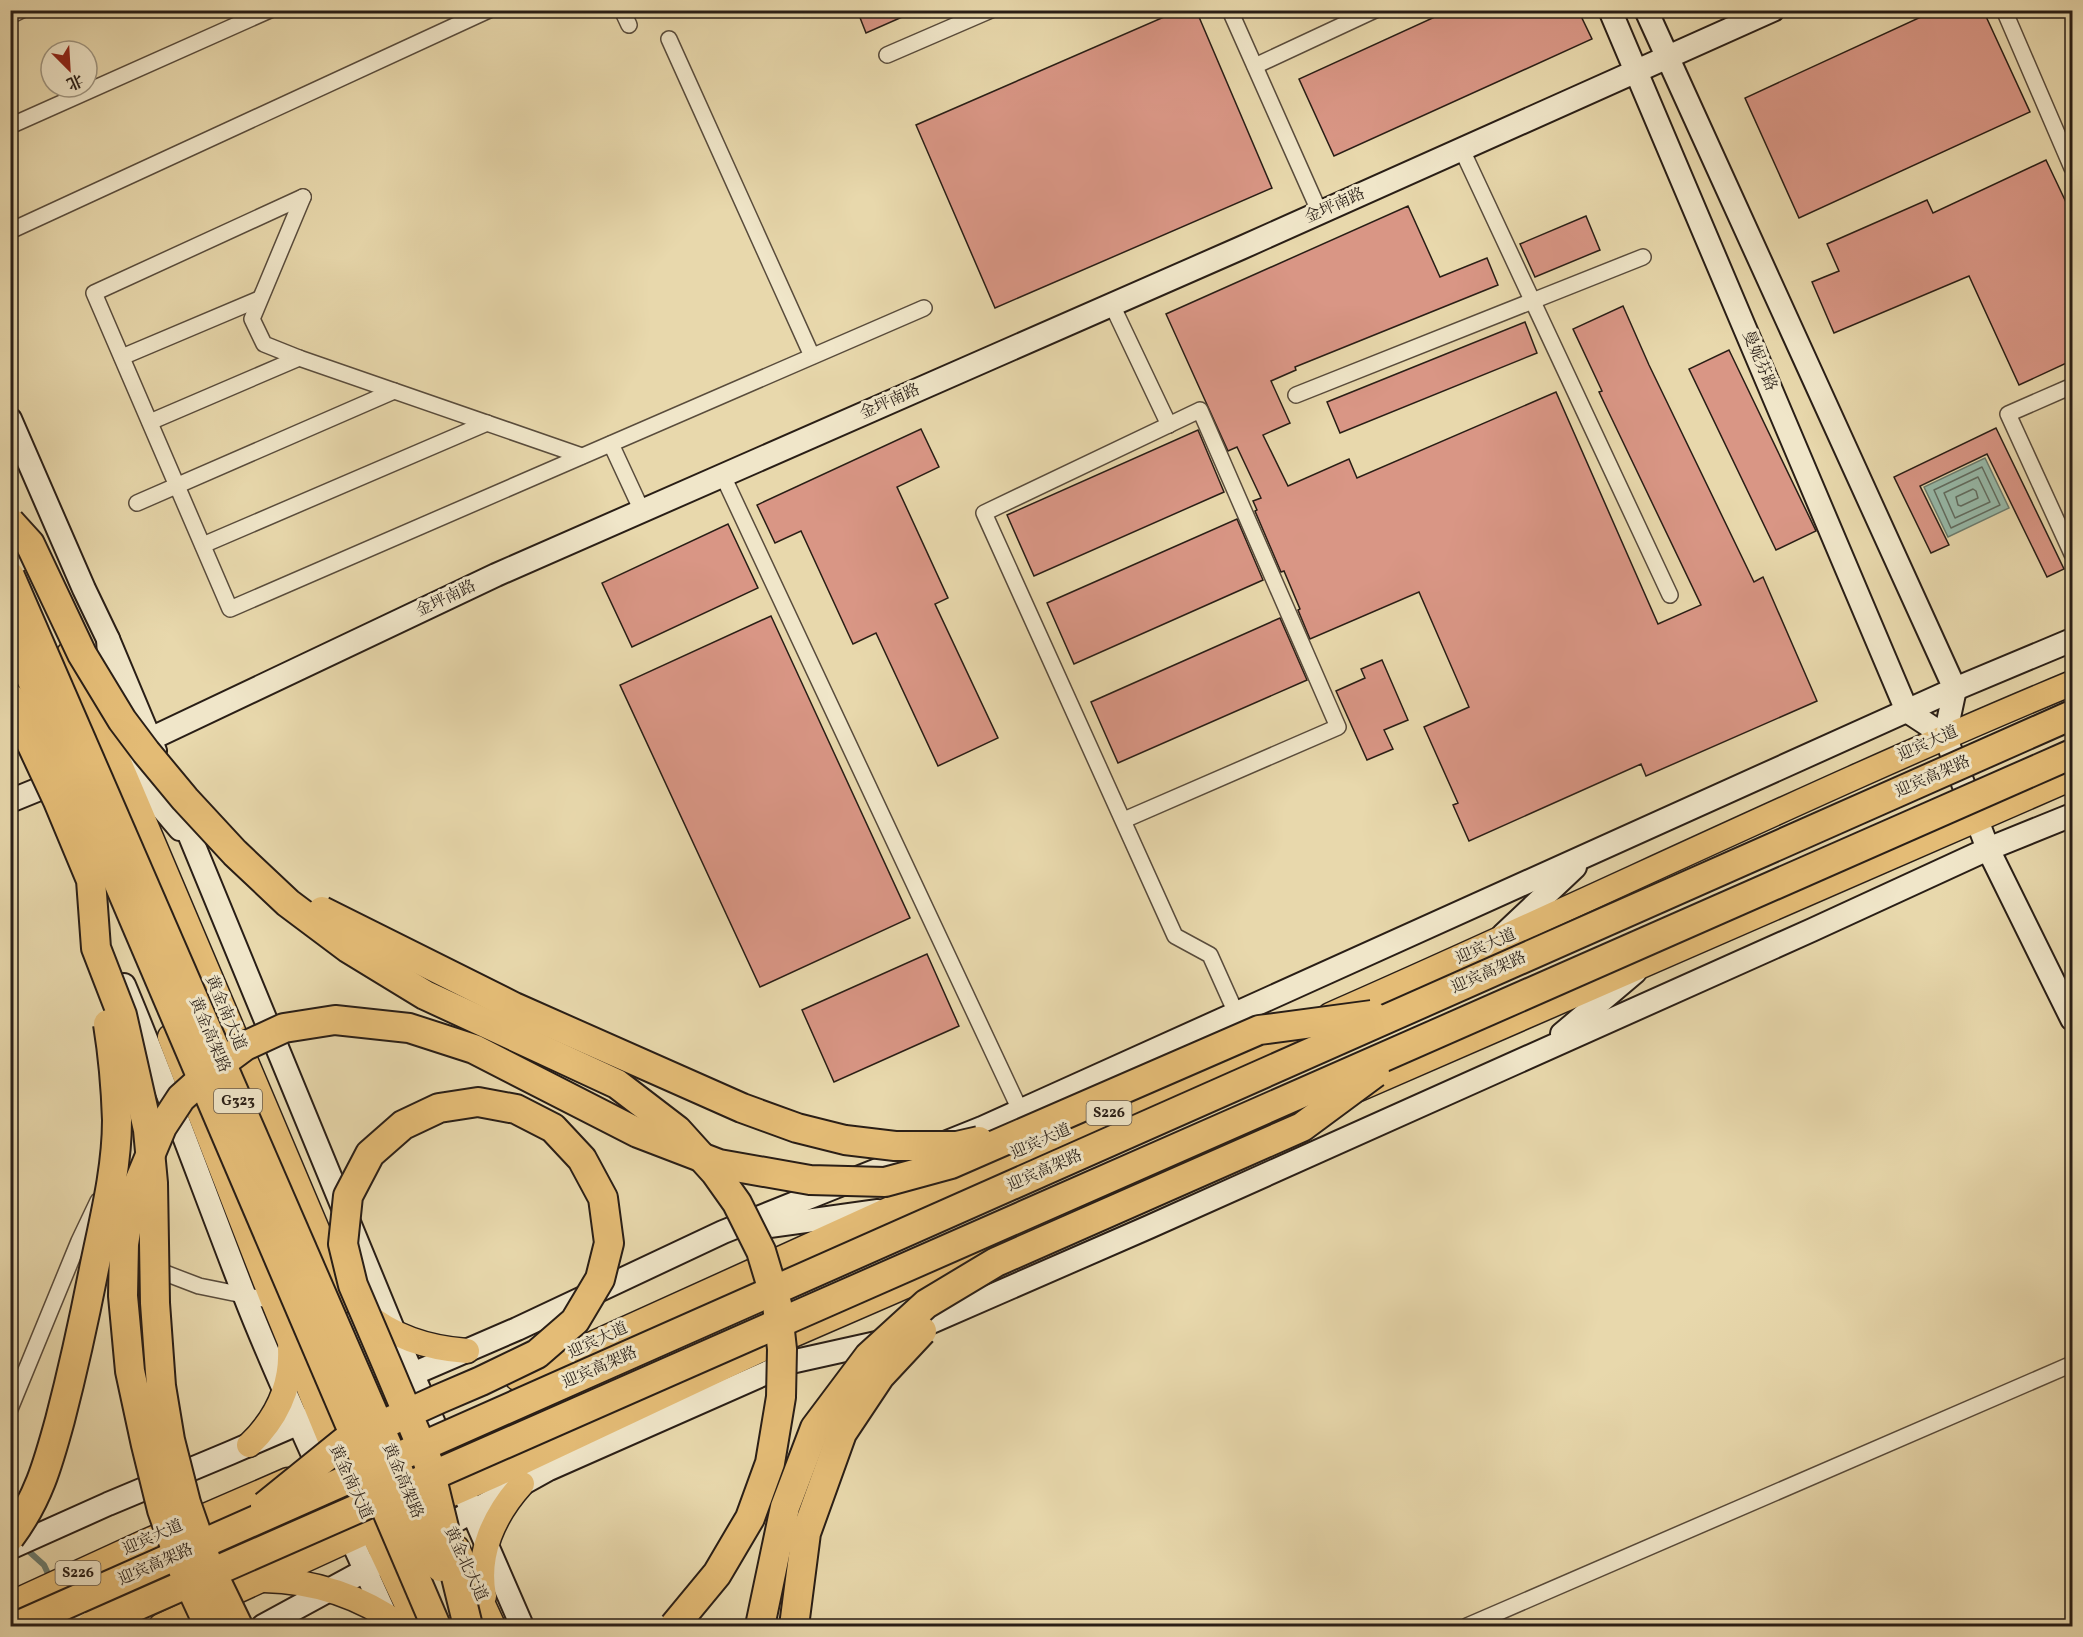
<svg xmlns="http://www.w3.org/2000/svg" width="2083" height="1637" font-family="Vollkorn,'Noto Serif SC',serif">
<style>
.water{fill:#97baaa;stroke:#6b7c6f;stroke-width:1.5}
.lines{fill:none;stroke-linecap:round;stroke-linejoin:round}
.shore{stroke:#606c60;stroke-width:1.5}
.stream{stroke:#6b7c6f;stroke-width:6}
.building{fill:#d99685;stroke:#291e16;stroke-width:1.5}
.street-casing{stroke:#594c3c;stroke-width:18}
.secondary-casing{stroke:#291e16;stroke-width:26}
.primary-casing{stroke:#291e16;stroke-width:27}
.street{stroke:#f0e6c9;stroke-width:15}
.secondary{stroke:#f0e6c9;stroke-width:22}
.primary{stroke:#e4bc76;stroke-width:24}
.highway-bridge-casing{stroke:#291e16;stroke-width:32;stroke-linecap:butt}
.highway-bridge{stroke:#e4bc76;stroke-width:28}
.labels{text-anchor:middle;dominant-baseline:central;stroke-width:6;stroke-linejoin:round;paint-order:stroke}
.shield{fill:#f0e6c9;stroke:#655a4c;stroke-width:1.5}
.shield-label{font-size:15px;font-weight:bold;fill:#291e16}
.street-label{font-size:16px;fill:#291e16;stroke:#f0e6c9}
</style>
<rect width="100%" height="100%" fill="#e8d8ac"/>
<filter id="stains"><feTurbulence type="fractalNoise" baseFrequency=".00333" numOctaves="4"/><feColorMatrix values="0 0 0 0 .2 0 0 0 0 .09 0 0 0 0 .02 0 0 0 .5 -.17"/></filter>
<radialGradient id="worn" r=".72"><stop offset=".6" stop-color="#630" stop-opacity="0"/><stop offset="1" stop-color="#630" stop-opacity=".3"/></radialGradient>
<!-- water -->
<polygon class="water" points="1985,458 2009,508 1948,537 1924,487"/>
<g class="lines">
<!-- shore -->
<g class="shore">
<polygon points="1982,467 2000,505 1951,528 1934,490"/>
<polygon points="1978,477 1990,502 1955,518 1944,493"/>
<polygon points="1973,489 1976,491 1978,498 1961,506 1958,505 1956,497"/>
</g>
<!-- stream -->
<g class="stream">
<polyline points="24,1547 44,1565 51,1580"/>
<polyline points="67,1613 73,1626"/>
</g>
</g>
<!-- building -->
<g class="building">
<polygon points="857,10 918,10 866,33"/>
<polygon points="1180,10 1196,10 1272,188 995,308 916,125"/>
<polygon points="1450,10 1578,10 1592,39 1334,156 1299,79"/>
<polygon points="1936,10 1983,10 2030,112 1799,218 1745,98"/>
<polygon points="2046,160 2073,217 2073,360 2019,385 1969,276 1834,333 1812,282 1839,271 1827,244 1927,200 1933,213"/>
<polygon points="1408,206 1440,277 1487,258 1498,285 1295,367 1296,370 1271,381 1290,423 1263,435 1288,486 1349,459 1357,478 1556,392 1658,624 1701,605 1599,392 1602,391 1573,329 1623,306 1649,365 1754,582 1763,577 1817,701 1646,776 1641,764 1469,841 1453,805 1458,803 1424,727 1469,707 1419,592 1310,639 1298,610 1300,609 1284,571 1281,572 1255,511 1257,510 1253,501 1261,498 1237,447 1228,451 1166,314"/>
<polygon points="1586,216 1600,250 1535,277 1520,244"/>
<polygon points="1525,322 1537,353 1340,433 1327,402"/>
<polygon points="1729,350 1816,531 1776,550 1689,369"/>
<polygon points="1996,428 2064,569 2047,577 1987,454 1920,486 1949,545 1931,553 1894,477"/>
<polygon points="921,429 939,467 897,487 948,598 935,604 998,738 938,766 876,633 853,644 801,531 775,543 757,505"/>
<polygon points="1198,430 1224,492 1034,576 1007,515"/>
<polygon points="1237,519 1263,580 1074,664 1047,603"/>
<polygon points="728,524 758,588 632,647 602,583"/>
<polygon points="771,616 910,918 760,987 620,685"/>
<polygon points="1280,618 1307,680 1118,763 1091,702"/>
<polygon points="1382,660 1408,720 1384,730 1393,749 1367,760 1336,691 1365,678 1361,669"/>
<polygon points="927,954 959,1026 834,1082 802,1010"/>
</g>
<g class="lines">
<!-- street casing -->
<g class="street-casing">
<g id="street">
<polyline points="622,10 629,25"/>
<polyline points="2004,10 2072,168"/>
<polyline points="1232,15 1320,213"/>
<polyline points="10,16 22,10"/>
<polyline points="669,39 812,356"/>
<polyline points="887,55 991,10"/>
<polyline points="1255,66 1375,10"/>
<polyline points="10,126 270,10"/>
<polyline points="1462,150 1670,595"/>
<polyline points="303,197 94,293 230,609 924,308"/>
<polyline points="303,197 252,319 264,344 299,358 582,456"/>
<polyline points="10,231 489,10"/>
<polyline points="1112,305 1169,425"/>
<polyline points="122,357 259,299"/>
<polyline points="2072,386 2008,414 2072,554"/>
<polyline points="1296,395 1643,257"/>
<polyline points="150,422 299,358"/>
<polyline points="611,444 642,511"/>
<polyline points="723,476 1020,1110"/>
<polyline points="137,503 394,391"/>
<polyline points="203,545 487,423"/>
<polyline points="1124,820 1338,727 1200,410 984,513 1175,936 1210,955 1236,1013"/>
<polyline points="152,1268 199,1286 273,1301"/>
<polyline points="10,1409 79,1241 98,1201"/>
<polyline points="1467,1626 2072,1364"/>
</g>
</g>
<!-- secondary casing -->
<g class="secondary-casing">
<g id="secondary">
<polyline points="1610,10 1907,711 1945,736"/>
<polyline points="1646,10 1955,689 1945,736 1988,849 2072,1019"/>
<polyline points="10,419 84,589 108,639 109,655"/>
<polyline points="108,639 155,751"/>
<polyline points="127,750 496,575 1241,248 1773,10"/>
<polyline points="122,761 180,829"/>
<polyline points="171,790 395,1334 522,1626"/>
<polyline points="10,801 64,779"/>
<polyline points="1503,935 1575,867"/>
<path d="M124 985C167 1087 204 1191 244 1294 268 1356 296 1417 323 1477"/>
<polyline points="1562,1034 1635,972"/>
<polyline points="756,1228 878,1211"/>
<polyline points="343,1521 390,1625"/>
<polyline points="430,1535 549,1469 791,1362 890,1340 1149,1227 1812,930 1988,849 2072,815"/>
<polyline points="10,1548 108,1504 230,1453 517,1329 723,1232 982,1128 1955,689 2072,640"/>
<polyline points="263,1626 401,1551"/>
</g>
</g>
<!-- primary casing -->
<g class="primary-casing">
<g id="primary">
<polyline points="69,654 116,755 347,1300"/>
<polyline points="10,670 32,716"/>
<path d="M1330 1015C1579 906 1822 787 2072 683"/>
<polyline points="170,1037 273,1301 338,1459 417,1626"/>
<polyline points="1359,1089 2072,778"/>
<path d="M362 1311C393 1337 427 1348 467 1351"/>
<polyline points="517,1378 888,1210 1296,1030"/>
<path d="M249 1445C276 1419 292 1387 290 1348"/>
<polyline points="457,1548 493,1626"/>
<path d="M264 1580C316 1581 360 1596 402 1626"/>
<path d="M484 1596C476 1554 494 1515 522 1484"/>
<polyline points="10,1604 145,1542 288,1480"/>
<polyline points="161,1626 372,1529 497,1474 788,1337 1016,1238"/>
</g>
</g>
<!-- street -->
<use href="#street" class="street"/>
<!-- secondary -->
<use href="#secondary" class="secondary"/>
<!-- primary -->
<use href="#primary" class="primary"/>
<!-- highway-bridge casing -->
<g class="highway-bridge-casing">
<g id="highway-bridge">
<polyline points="10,522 30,544 82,654 122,720 146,752 185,799 235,853 288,903 348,948 425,995 617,1084 677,1130 715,1172 737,1203 761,1251 777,1304 782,1349 781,1397 770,1463 750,1518 717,1574 674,1626"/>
<polyline points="10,576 440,1567"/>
<polyline points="10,629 436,1626"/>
<polyline points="10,698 58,801 91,880 96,948 122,1015 148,1130 153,1183 155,1303 161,1386 170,1440 186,1503 206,1560 238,1626"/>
<polyline points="322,911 514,1007 742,1108 797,1128 845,1140 895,1146 957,1146 979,1141"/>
<polyline points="265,1506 344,1442 439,1399 481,1381 537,1354 575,1321 600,1279 609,1243 603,1198 582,1159 553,1128 516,1109 478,1102 439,1108 403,1125 370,1154 348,1196 343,1244 353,1285 388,1367 428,1462 468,1626"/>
<path d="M10 1537C38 1500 48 1464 60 1420 73 1370 84 1320 94 1269 104 1220 117 1170 117 1120 116 1089 113 1055 108 1024"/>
<polyline points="17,1626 2072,715"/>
<polyline points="91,1626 2072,754"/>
<polyline points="209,1626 184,1572 162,1510 146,1445 130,1371 123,1296 124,1244 131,1201 162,1127 181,1098 210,1072 245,1046 284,1028 335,1020 409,1028 474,1049 638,1133 719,1164 810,1180 885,1182 951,1164 1259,1030 1372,1015"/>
<polyline points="760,1626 785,1507 815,1428 869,1356 926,1304 996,1262 1302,1127 1375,1073"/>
<polyline points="794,1626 806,1533 842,1433 880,1376 922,1331"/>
</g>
</g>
<!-- highway-bridge -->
<use href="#highway-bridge" class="highway-bridge"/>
</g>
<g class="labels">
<!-- shield labels -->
<g class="shield">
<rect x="214" y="1089" width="48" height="24" rx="4.5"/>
<rect x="1086.5" y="1101" width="45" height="24" rx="4.5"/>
<rect x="55.5" y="1561" width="45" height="24" rx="4.5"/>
</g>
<g class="shield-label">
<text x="238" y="1101">G323</text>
<text x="1109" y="1113">S226</text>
<text x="78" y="1573">S226</text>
</g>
<!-- street labels -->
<g class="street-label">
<text transform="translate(1335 206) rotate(-24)">金坪南路</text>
<text transform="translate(1759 361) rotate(67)">曼妮芬路</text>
<text transform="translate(890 402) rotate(-24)">金坪南路</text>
<text transform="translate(446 599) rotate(-25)">金坪南路</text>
<text transform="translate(1928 744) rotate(-24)">迎宾大道</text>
<text transform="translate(1933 777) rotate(-24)">迎宾高架路</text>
<text transform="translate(1486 947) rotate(-24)">迎宾大道</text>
<text transform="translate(1489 973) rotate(-24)">迎宾高架路</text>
<text transform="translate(225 1013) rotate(67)">黄金南大道</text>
<text transform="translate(209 1035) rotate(67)">黄金高架路</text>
<text transform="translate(1041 1142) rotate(-24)">迎宾大道</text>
<text transform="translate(1045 1171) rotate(-24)">迎宾高架路</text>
<text transform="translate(598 1341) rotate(-25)">迎宾大道</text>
<text transform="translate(600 1368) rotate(-24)">迎宾高架路</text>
<text transform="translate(402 1481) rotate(67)">黄金高架路</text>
<text transform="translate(350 1482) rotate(65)">黄金南大道</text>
<text transform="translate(153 1538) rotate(-24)">迎宾大道</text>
<text transform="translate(465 1564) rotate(65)">黄金北大道</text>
<text transform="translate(156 1565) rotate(-24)">迎宾高架路</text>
</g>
</g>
<!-- margin -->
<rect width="2083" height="1637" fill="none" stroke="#e8d8ac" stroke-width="36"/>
<rect x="12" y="12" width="2059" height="1613" fill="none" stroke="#291e16" stroke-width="3"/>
<rect x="18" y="18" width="2047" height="1601" fill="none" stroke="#291e16" stroke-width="1.5"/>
<!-- north arrow -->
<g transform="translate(69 69) rotate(156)"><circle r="28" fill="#f0e6c9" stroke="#a09681" stroke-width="1.5"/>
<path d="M0-4.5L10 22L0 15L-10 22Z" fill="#8f2418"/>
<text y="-9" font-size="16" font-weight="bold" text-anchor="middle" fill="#291e16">北</text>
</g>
<rect width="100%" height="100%" filter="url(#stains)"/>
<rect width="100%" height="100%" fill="url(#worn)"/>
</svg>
